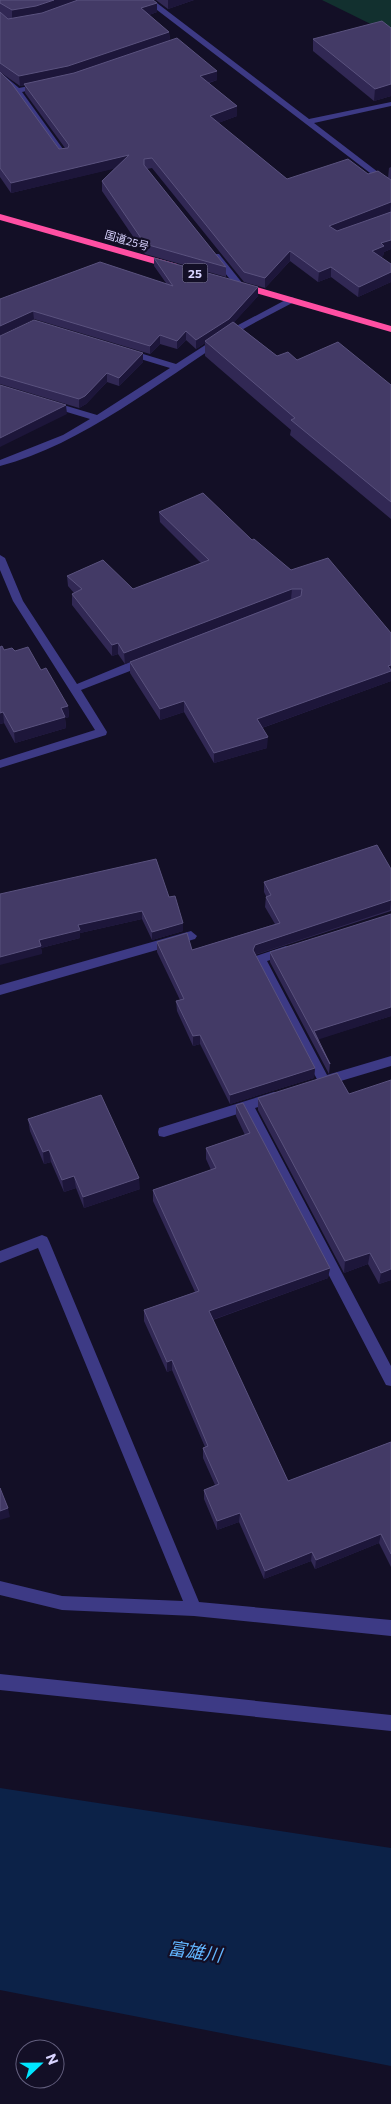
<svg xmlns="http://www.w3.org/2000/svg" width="391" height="2104" font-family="Commissioner,'Noto Sans JP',sans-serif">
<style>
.green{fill:#12302f}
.water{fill:#0c2248}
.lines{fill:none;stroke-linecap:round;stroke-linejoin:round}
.minor{fill:#3d3a85;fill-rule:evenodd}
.highway{fill:#ff4fa3;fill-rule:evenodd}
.wall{fill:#312854}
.shaded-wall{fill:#1d163a}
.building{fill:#433a66;stroke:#5a527e}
.labels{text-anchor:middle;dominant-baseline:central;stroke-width:4.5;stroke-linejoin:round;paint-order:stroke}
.far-street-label{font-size:11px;fill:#d9d4ff;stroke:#130f26}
.shield{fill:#130f26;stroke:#9e99be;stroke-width:1}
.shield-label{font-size:12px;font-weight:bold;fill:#d9d4ff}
.near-water-label{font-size:18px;font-style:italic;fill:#62b6ff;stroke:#130f26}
</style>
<rect width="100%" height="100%" fill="#130f26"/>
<!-- green -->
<polygon class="green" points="322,0 391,0 391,34"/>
<!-- water -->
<polygon class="water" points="0,1788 391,1848 391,2066 0,1990"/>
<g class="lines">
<!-- minor -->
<g class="minor">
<polygon points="144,0 153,0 309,119 391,102 391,106 314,123 391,182 391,189"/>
<polygon points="0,72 19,88 44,83 44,87 22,92 68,156 67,158 61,158 14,93 0,78"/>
<polygon points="213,254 219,254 243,284 243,288 237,288 213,258"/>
<path d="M291 297 294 298V302C273 313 251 324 231 336 159 382 83 444 0 466V460L63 435 90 419 47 406V402L50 401 97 415 170 368 124 354V350H130L176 364 227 331Z"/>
<polygon points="0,555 5,558 23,601 77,684 140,658 148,658 149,661 148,664 81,690 107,732 106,735 0,768 0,760 95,730 13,601 0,570"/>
<polygon points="191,931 197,936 195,939 0,995 0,985"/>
<polygon points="286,946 292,951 290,954 267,961 327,1075 391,1056 391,1066 324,1086 320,1085 254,959 256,956"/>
<polygon points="274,1092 278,1093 280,1097 278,1101 255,1108 391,1366 391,1386 386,1385 244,1112 164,1137 159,1136 158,1132 159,1128"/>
<polygon points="42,1235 47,1237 49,1241 199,1602 391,1620 391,1636 194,1616 62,1610 0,1595 0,1581 62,1596 183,1601 38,1248 0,1263 0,1251"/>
<polygon points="0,1674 391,1715 391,1731 0,1690"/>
</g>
<!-- highway -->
<g class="highway">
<polygon points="0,214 177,264 178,266 177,268 169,268 0,220"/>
<polygon points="239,282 391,326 391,332 235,287 234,285"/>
</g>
</g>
<!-- wall -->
<g class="wall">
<polygon points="0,0 157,12 149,15 169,32 170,41 217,71 217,80 209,83 237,106 237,116 218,123 287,179 368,174 391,180 391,249 384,252 383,256 381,257 391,264 391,282 358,297 331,277 318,282 290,261 265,288 244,282 152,168 147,169 226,267 226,277 145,254 102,191 102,181 115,168 11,193 0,177 0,72 59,149 65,148 25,93 25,85 20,86 0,72"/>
<polygon points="156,0 194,0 168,9"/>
<polygon points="391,28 391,96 374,101 313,51 313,39"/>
<polygon points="391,167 391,180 388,178 389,168"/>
<polygon points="154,258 258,296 234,322 277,356 297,360 391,385 391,519 290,435 291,430 205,356 205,343 196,349 186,340 177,349 160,344 150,354 34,319 0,335 0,299 166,283 154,266"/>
<polygon points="0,336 143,353 143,362 119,386 107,382 86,404 79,408 0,384"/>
<polygon points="159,512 252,540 291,570 391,633 391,681 262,728 267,748 214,763 184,712 160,720 130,673 130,662 293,599 125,664 118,654 112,656 72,605 72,594 74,593 68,586 67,576 133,589 201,563 160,522"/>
<polygon points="4,650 15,651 41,670 68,706 69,717 65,718 66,728 15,743 4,723 0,724"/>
<polygon points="391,869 391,911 255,955 315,1068 314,1078 230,1104 200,1044 193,1046 177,1011 176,1001 180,1000 157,952 157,942 192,950 275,924 265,907 266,896 264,892 264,882"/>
<polygon points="0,894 169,897 183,931 152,940 142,919 80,933 80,938 41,948 42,954"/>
<polygon points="270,952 391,1016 318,1039 330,1064 329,1074 270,962"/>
<polygon points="349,1094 391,1280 379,1284 368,1264 344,1273 258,1110 258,1098"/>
<polygon points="236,1105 330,1268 328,1278 213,1320 288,1481 391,1442 391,1567 379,1543 315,1569 311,1561 264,1579 239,1522 217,1530 204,1499 204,1490 215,1485 203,1458 203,1448 205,1447 172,1370 167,1372 144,1321 144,1310 195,1292 153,1201 153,1190 211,1170 206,1159 206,1148 245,1135 236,1116"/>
<polygon points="28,1119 140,1189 84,1208 76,1188 64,1192 51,1162 44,1164 30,1131"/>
</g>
<!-- shaded-wall -->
<g class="shaded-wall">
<polygon points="54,0 85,0 37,15 12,20 12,10"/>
<polygon points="168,0 194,0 168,9"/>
<polygon points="157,3 157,12 141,18 141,8"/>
<polygon points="169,32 170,41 68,75 24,84 25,85 20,86 19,76"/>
<polygon points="217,71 217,80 200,85 200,76"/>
<polygon points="391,84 391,96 374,101 375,89"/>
<polygon points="237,106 237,116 210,126 210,116"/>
<polygon points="129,155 130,165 11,193 11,183"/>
<polygon points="391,202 390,212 328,236 329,226"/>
<polygon points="391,240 391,249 384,252 383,256 372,261 372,251 381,243"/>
<polygon points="290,251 290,261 265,288 265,278"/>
<polygon points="331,267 331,277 318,282 319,272"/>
<polygon points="391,272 391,282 358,297 359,287"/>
<polygon points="258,287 258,296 229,328 205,341 205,343 196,349 196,340"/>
<polygon points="33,311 34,319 0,335 0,326"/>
<polygon points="186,331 186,340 177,349 177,341"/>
<polygon points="160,335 160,344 150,354 150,346"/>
<polygon points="143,353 143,362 119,386 119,378"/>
<polygon points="107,373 107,382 86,404 79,408 79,399"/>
<polygon points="66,405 67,414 0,447 0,438"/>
<polygon points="292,589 291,599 125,664 124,653"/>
<polygon points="118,643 118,654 112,656 112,645"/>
<polygon points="391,665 391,681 256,730 257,719"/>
<polygon points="184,701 184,712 160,720 160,709"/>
<polygon points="68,706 69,717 65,718 66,728 15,743 14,732 61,708"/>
<polygon points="3,712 4,723 0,724 0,713"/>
<polygon points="268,737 267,748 214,763 214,753"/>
<polygon points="391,900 390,910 254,955 253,950 255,945"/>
<polygon points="142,911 142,919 80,933 80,938 41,948 42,954 0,965 0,957 78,925"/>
<polygon points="183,923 183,931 152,940 152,932"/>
<polygon points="391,1007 391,1016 317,1040 314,1031"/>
<polygon points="200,1035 200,1044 193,1046 193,1036"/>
<polygon points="315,1068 314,1078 230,1104 230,1095"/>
<polygon points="49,1150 51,1162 44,1164 43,1152"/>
<polygon points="74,1176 76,1188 64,1192 62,1180"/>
<polygon points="139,1178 140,1189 84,1208 83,1197"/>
<polygon points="370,1253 368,1264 344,1273 345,1261"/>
<polygon points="330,1268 328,1278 209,1321 209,1311"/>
<polygon points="391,1269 391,1280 379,1284 381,1273"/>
<polygon points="172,1360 172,1370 167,1372 167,1362"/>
<polygon points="8,1508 10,1517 0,1520 0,1511"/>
<polygon points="240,1513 239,1522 217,1530 217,1521"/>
<polygon points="381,1534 379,1543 315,1569 316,1560"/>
<polygon points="312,1552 311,1561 264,1579 265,1571"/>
</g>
<!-- building -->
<g class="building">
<polygon points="0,0 54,0 36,6 12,10 0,3"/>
<polygon points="78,0 153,0 157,3 141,8 169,32 68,66 19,76 0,63 0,12 8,19 42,13"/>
<polygon points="382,21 391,28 391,84 375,89 313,39"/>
<polygon points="177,38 217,71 200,76 237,106 210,116 287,179 348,159 368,174 378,171 391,180 391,202 329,226 337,231 391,212 391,240 381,243 384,246 372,251 391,264 391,272 359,287 331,267 319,272 290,251 265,278 244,272 152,158 144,159 144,165 226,267 145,244 102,181 129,155 11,183 0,168 0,72 12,84 59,149 68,148 69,145 24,84 74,73"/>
<polygon points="154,258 258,287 229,319 196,340 186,331 177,341 160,335 150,346 33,311 0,326 0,299 100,262 173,286"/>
<polygon points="34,320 143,353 119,378 107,373 85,396 79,399 0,376 0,336"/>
<polygon points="233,322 277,356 288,352 297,360 338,342 391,385 391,502 291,420 295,418 205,341"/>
<polygon points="0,385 66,405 0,438"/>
<polygon points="203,493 252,540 254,539 291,570 328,558 391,633 391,665 388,666 391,670 391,671 257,719 268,737 214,753 184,701 160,709 130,662 301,596 302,589 292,589 124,653 118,643 112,645 72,594 82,589 67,576 103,560 133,589 209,560 159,512"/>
<polygon points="2,646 4,650 12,648 15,651 28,647 41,670 46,668 68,706 61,708 65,717 14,732 3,712 0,713 0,647"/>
<polygon points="377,845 391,869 391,900 255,945 253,950 315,1068 230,1095 200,1035 193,1036 176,1001 184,999 157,942 187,933 192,950 280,923 266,897 271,895 264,882"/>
<polygon points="156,859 169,897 175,896 183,923 152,932 142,911 78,925 80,930 39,940 41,946 0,957 0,894"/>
<polygon points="391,914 391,1007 314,1031 330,1064 270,952"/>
<polygon points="337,1073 349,1094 391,1080 391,1269 381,1273 370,1253 345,1261 258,1098"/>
<polygon points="101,1095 139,1178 83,1197 74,1176 62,1180 49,1150 43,1152 28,1119"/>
<polygon points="243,1103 330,1268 209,1311 288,1481 391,1442 391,1554 381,1534 316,1560 312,1552 265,1571 240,1513 217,1521 204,1490 219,1484 203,1448 208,1446 172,1360 167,1362 144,1310 199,1291 153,1190 216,1168 206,1148 250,1133 236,1105"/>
<polygon points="0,1488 8,1508 0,1511"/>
</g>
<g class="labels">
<!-- far-street labels -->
<g class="far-street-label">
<text transform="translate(127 240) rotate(16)">国道25号</text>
</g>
<!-- shield labels -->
<rect class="shield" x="182.5" y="263.5" width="25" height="19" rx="4"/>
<g class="shield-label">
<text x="195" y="273">25</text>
</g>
<!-- near-water labels -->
<g class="near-water-label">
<text transform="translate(195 1951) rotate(8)">富雄川</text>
</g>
</g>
<!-- north arrow -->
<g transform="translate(40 2064) rotate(68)"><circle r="24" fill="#130f26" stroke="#625e7d"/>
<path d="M0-4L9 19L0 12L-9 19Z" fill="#00e5ff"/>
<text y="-8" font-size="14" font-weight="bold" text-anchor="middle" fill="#d9d4ff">N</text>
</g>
</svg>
